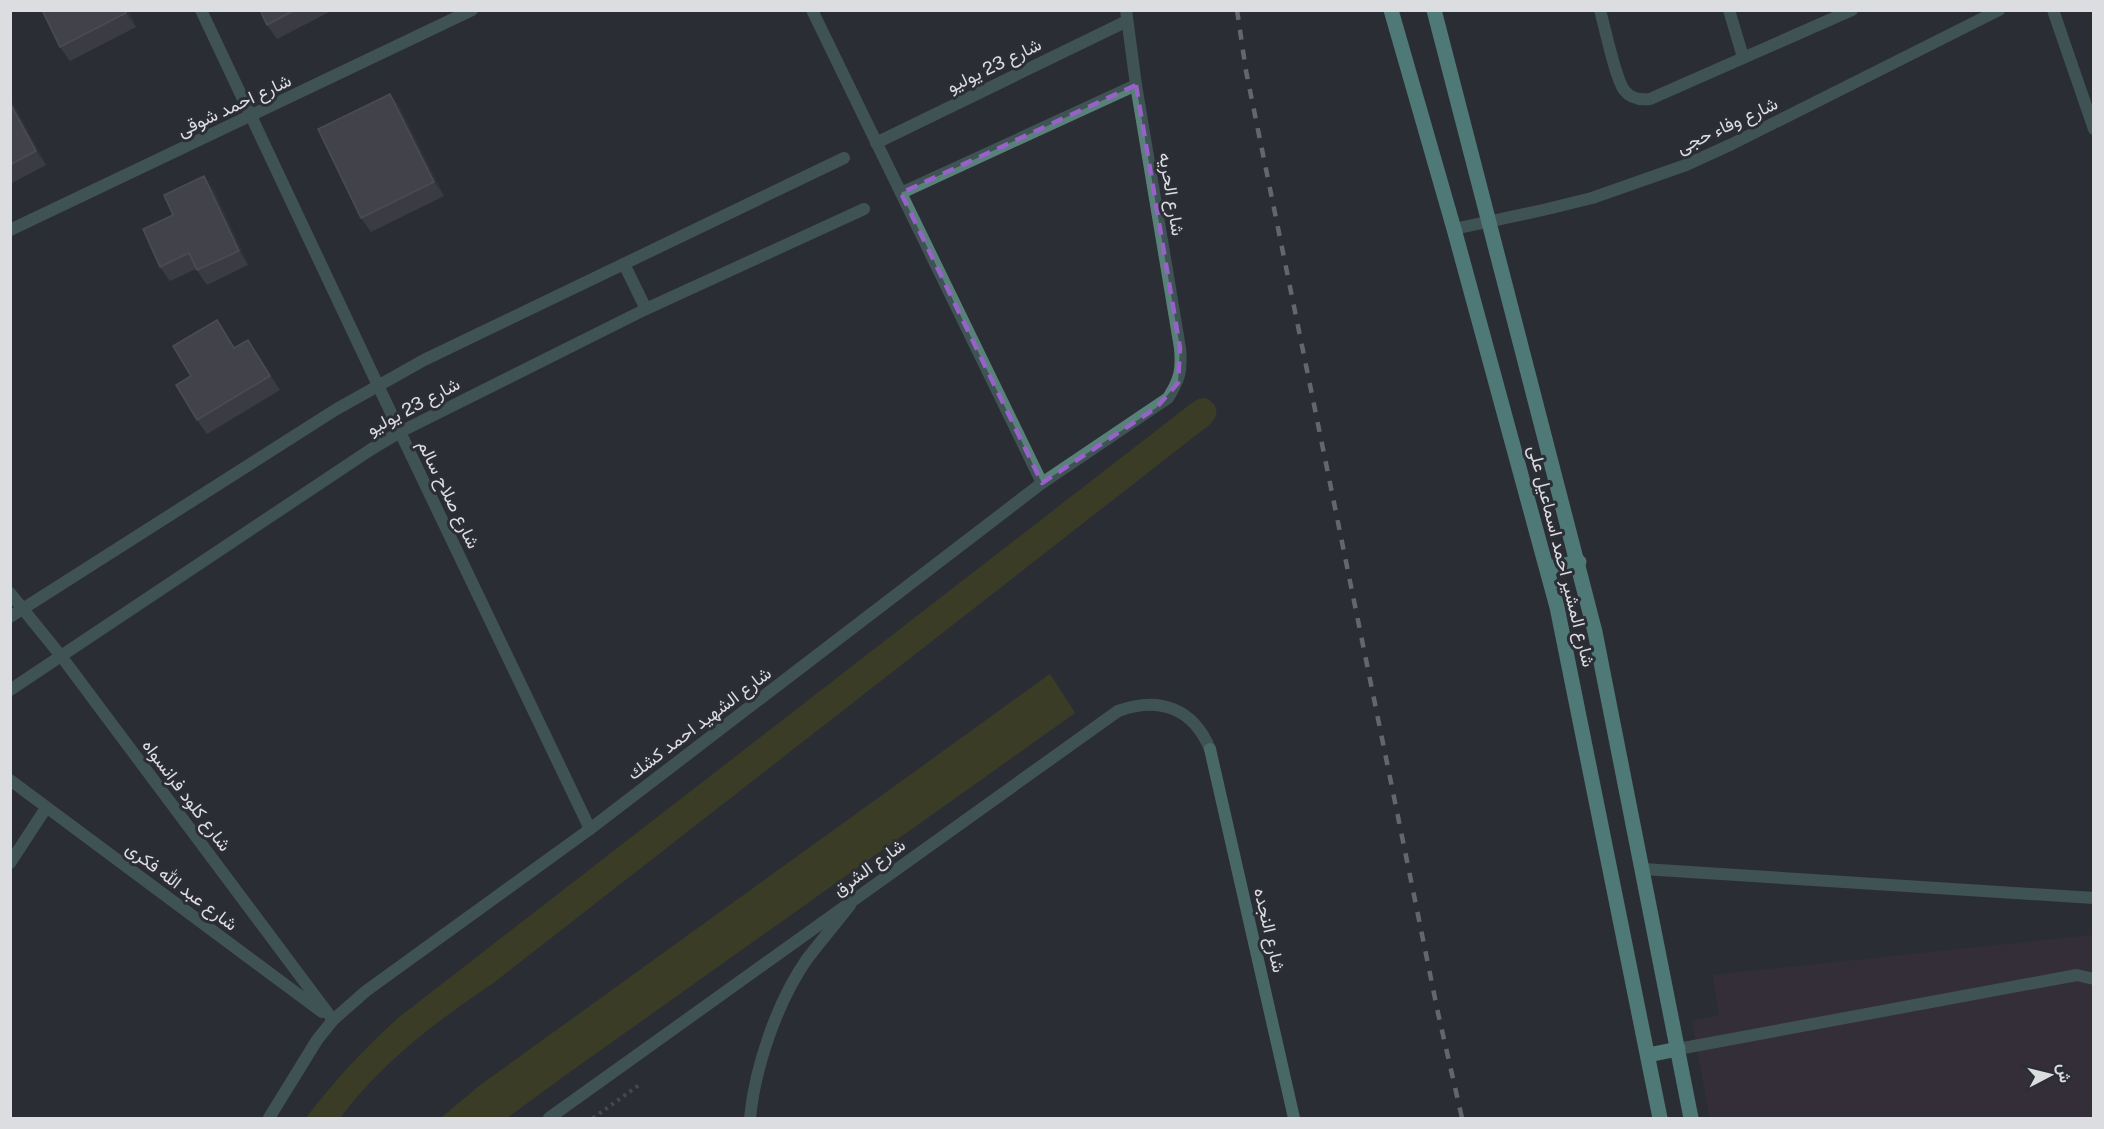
<svg xmlns="http://www.w3.org/2000/svg" width="2104" height="1129" font-family="'Public Sans',Vazirmatn,sans-serif">
<style>
.industrial{fill:#3f303c}
.green{fill:#4e4f15}
.lines{fill:none;stroke-linecap:round;stroke-linejoin:round}
.path{stroke:#66686d;stroke-width:4;stroke-dasharray:3 4.5;stroke-linecap:butt}
.lane{stroke:#58817a;stroke-width:12}
.street{stroke:#58817a;stroke-width:12}
.secondary{stroke:#6cb0a4;stroke-width:12}
.primary{stroke:#7bd4c5;stroke-width:15}
.rail{stroke:#aaacb1;stroke-width:4.5;stroke-dasharray:10 10;stroke-linecap:butt}
.wall{fill:#4f4f56}
.shaded-wall{fill:#3a3b42}
.building{fill:#5e5e65;stroke:#727279;stroke-width:1.5}
.marked{fill:none;stroke:#9861c9;stroke-width:4.5;stroke-dasharray:12 8;stroke-linejoin:round}
.labels{text-anchor:middle;dominant-baseline:central;stroke-width:6;stroke-linejoin:round;paint-order:stroke}
.street-label{font-size:18px;fill:#dcdde1;stroke:#2b2e34}
</style>
<rect width="100%" height="100%" fill="#2b2e34"/>
<!-- industrial -->
<polygon class="industrial" points="2093,935 2093,1118 1710,1118 1692,1021 1719,1015 1713,975"/>
<!-- green -->
<g class="green">
<path d="M1205 398C1219 404 1220 416 1209 425L492 984C435 1022 381 1063 340 1118H306C334 1081 364 1049 398 1018L1192 403 1198 399Z"/>
<polygon points="1050,674 1075,713 567,1074 507,1118 441,1118 479,1086"/>
</g>
<g class="lines">
<!-- path -->
<polyline class="path" points="593,1118 639,1085"/>
<!-- lane -->
<g class="lane">
<polyline points="2053,10 2094,129"/>
<polyline points="1678,1049 2077,975 2094,979"/>
<path d="M750 1118C755 1067 777 1002 807 959 821 941 836 923 850 905"/>
</g>
<!-- street -->
<g class="street">
<polyline points="201,10 400,432 590,829"/>
<polyline points="812,10 1042,483"/>
<path d="M1600 10C1605 28 1615 77 1624 90 1631 99 1640 100 1650 99L1852 10"/>
<polyline points="1729,10 1743,57"/>
<polyline points="876,143 1127,21"/>
<polyline points="901,193 1136,85"/>
<polyline points="1454,229 1543,210 1592,198 1686,165 1732,144 1999,10"/>
<polyline points="10,230 472,10"/>
<polyline points="624,264 646,309"/>
<polyline points="10,593 61,656 333,1020"/>
<polyline points="10,617 335,410 424,360 844,158"/>
<polyline points="10,690 370,450 400,432 646,309 864,209"/>
<polyline points="10,780 322,1012"/>
<polyline points="10,863 46,808"/>
<polyline points="1643,869 2094,898"/>
<path d="M269 1118 317 1040 333 1020 366 991 590 829 1042 483 1168 398C1180 379 1182 370 1180 348L1136 85 1126 10"/>
<path d="M549 1118 1118 711C1159 696 1193 708 1210 749"/>
</g>
<!-- secondary -->
<polyline class="secondary" points="1210,749 1294,1118"/>
<!-- primary -->
<g class="primary">
<polyline points="1391,10 1454,229 1557,607 1660,1118"/>
<polyline points="1434,10 1595,632 1691,1118"/>
<polyline points="1547,568 1579,562"/>
<polyline points="1648,1055 1678,1049"/>
</g>
<!-- rail -->
<polyline class="rail" points="1237,10 1246,71 1438,1013 1462,1118"/>
</g>
<!-- wall -->
<g class="wall">
<polygon points="42,10 128,10 136,27 70,61 60,47"/>
<polygon points="260,10 333,10 277,39 267,25"/>
<polygon points="390,94 400,108 444,196 371,232 361,218"/>
<polygon points="10,98 46,165 10,184"/>
<polygon points="214,190 248,265 207,285 196,269 170,281 160,267 173,215"/>
<polygon points="217,320 235,348 258,354 280,390 207,434 197,420 191,376"/>
</g>
<!-- shaded-wall -->
<g class="shaded-wall">
<polygon points="125,10 128,10 136,27 126,13"/>
<polygon points="390,94 400,108 444,196 434,182"/>
<polygon points="10,98 46,165 36,151 10,103"/>
<polygon points="204,176 214,190 248,265 239,251"/>
<polygon points="248,340 258,354 280,390 270,376"/>
</g>
<!-- building -->
<g class="building">
<polygon points="42,10 125,10 126,13 60,47"/>
<polygon points="260,10 295,10 267,25"/>
<polygon points="390,94 434,182 361,218 318,129"/>
<polygon points="10,103 36,151 10,165"/>
<polygon points="204,176 239,251 197,270 189,253 160,267 143,229 173,215 164,195"/>
<polygon points="217,320 234,348 248,340 270,376 197,420 176,385 191,376 173,346"/>
</g>
<!-- marked area -->
<path d="M0 0H2104V1129H0ZM1136 85 1180 348 1178 383 1156 408 1042 483 901 193Z" fill="#2b2e34" fill-opacity=".55" fill-rule="evenodd"/>
<path class="marked" d="M1136 85 1180 348 1178 383 1156 408 1042 483 901 193Z"/>
<g class="labels">
<!-- street labels -->
<g class="street-label">
<text transform="translate(994 65) rotate(-26)">شارع 23 يوليو</text>
<text transform="translate(234 105) rotate(-25)">شارع احمد شوقى</text>
<text transform="translate(1727 125) rotate(-25)">شارع وفاء حجى</text>
<text transform="translate(1172 194) rotate(81)">شارع الحريه</text>
<text transform="translate(413 406) rotate(-28)">شارع 23 يوليو</text>
<text transform="translate(449 494) rotate(64)">شارع صلاح سالم</text>
<text transform="translate(1562 556) rotate(76)">شارع المشير احمد اسماعيل على</text>
<text transform="translate(699 723) rotate(-37)">شارع الشهيد احمد كشك</text>
<text transform="translate(187 795) rotate(53)">شارع كلود فرانسواه</text>
<text transform="translate(869 867) rotate(-36)">شارع الشرق</text>
<text transform="translate(182 886) rotate(37)">شارع عبد الله فكرى</text>
<text transform="translate(1270 930) rotate(77)">شارع النجده</text>
</g>
</g>
<!-- border -->
<rect width="2104" height="1129" fill="none" stroke="#dcdde1" stroke-width="24"/>
<!-- north arrow -->
<g transform="translate(2050 1075) rotate(83)" stroke="#2b2e34" stroke-width="4.5" paint-order="stroke">
<path d="M0-4.5L10 22L0 15L-10 22Z" fill="#dcdde1"/>
<text y="-9" font-size="16" font-weight="bold" text-anchor="middle" fill="#dcdde1">ش</text>
</g>
</svg>
